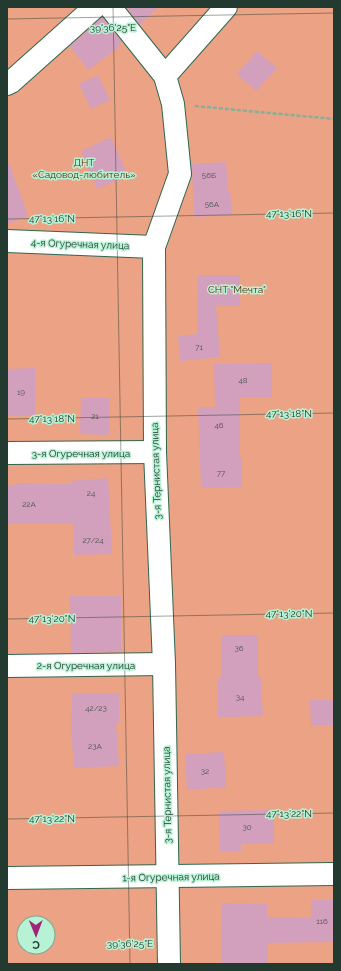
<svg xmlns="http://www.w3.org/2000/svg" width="341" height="971" font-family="Raleway,sans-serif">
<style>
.green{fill:#eca284;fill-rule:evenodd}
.building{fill:#d2a0bd}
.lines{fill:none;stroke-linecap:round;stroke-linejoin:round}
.minor-casing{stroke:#30674f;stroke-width:24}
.path{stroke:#82b09a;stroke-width:2.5;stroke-dasharray:4 2;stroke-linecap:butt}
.minor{stroke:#fff;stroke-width:22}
.ticks{fill:none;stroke:#223a2f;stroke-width:1;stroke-opacity:0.45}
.labels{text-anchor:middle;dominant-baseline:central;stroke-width:3;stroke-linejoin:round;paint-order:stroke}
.number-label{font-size:8px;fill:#4e5452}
.park-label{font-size:10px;fill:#662708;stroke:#b7f2d5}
.street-label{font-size:10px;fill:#223a2f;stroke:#b7f2d5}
.ticks-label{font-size:10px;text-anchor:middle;fill:#223a2f;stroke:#b7f2d5;stroke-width:3;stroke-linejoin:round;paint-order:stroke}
</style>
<rect width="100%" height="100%" fill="#b7f2d5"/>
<!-- green -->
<path class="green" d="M7 7H334V964H7ZM24 923H48V947H24Z"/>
<!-- building -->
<g class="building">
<polygon points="126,7 158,7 140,25"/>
<polygon points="102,17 122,42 117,47 118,48 88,70 70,46"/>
<polygon points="257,51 277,68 256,91 237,74"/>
<polygon points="98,75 110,100 91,109 79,84"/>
<polygon points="111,137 128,176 97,189 81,151"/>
<polygon points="226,162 228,191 230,190 232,215 194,217 192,164"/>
<polygon points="9,163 28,216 7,224 7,164"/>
<polygon points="198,275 240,275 240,306 216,306 220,357 180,361 178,336 197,334"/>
<polygon points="272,363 272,397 240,397 240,458 241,458 242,487 201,488 198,407 215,407 214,364"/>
<polygon points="35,368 35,416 7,416 7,369"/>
<polygon points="81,398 110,398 109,435 80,434"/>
<polygon points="108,478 112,554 74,555 73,524 7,524 7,485 16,485 16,483 72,484 71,481"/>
<polygon points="70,596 121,596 121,652 71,653"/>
<polygon points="221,635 258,635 258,677 261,677 263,716 218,717 217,678 221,678"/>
<polygon points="72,693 119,693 119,723 116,723 119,766 74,768 71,729"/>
<polygon points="310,700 334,700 334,725 311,725"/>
<polygon points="224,752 226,787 187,790 185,754"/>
<polygon points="274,810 274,844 241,844 241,851 220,851 219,811"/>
<polygon points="311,900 334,900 334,942 268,943 268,964 221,964 222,903 267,904 267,917 311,918"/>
</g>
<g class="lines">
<!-- minor casing -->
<g class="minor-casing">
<g id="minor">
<polyline points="110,7 165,76"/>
<polyline points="7,84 11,82 95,7"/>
<polyline points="7,241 154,247"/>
<polyline points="7,453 155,452"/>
<polyline points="7,666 164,664"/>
<polyline points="7,878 334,874"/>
<polyline points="169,964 164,664 155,452 154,247 180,174 173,104 165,76 226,7"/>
</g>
</g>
<!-- path -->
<polyline class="path" points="195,106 334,119"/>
<!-- minor -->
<use href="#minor" class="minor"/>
</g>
<!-- ticks -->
<path class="ticks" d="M113 7 130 964M7 19 334 13M7 219 334 213M7 419 334 413M7 619 334 613M7 819 334 813"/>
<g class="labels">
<!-- number labels -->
<g class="number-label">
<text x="209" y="175">56Б</text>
<text x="212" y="204">56А</text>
<text x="199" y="347">71</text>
<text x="243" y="380">48</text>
<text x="21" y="392">19</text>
<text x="95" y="416">21</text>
<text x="219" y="425">46</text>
<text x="221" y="473">77</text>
<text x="91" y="493">24</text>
<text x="29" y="504">22А</text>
<text x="93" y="540">27/24</text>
<text x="239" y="648">36</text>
<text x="240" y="697">34</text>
<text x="96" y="708">42/23</text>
<text x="95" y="746">23А</text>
<text x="205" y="771">32</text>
<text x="247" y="827">30</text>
<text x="322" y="921">116</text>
</g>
<!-- park labels -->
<g class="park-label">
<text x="84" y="162">ДНТ<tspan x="84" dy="12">«Садовод-любитель»</tspan></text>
<text x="237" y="289">СНТ "Мечта"</text>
</g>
<!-- street labels -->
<g class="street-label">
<text transform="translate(80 244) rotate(2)">4-я Огуречная улица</text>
<text x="81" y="453">3-я Огуречная улица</text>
<text transform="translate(156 471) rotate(-92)">3-я Тернистая улица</text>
<text x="86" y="665">2-я Огуречная улица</text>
<text transform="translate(167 795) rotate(-91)">3-я Тернистая улица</text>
<text transform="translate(171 877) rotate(-1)">1-я Огуречная улица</text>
</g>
</g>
<g class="ticks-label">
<text x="113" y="31">39°36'25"E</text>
<text x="289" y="217">47°13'16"N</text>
<text x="52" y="222">47°13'16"N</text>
<text x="289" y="417">47°13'18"N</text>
<text x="52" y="422">47°13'18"N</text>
<text x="289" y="617">47°13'20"N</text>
<text x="52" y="622">47°13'20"N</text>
<text x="289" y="817">47°13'22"N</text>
<text x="52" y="822">47°13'22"N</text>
<text x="130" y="947">39°36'25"E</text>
</g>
<!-- border -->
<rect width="341" height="971" fill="none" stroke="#223a2f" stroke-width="16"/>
<!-- north arrow -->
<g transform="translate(36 935) rotate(179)"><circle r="19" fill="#b7f2d5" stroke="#7ba893"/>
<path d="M0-3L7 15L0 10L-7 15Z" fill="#9f247a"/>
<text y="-6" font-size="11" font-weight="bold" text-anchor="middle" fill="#223a2f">С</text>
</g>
</svg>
